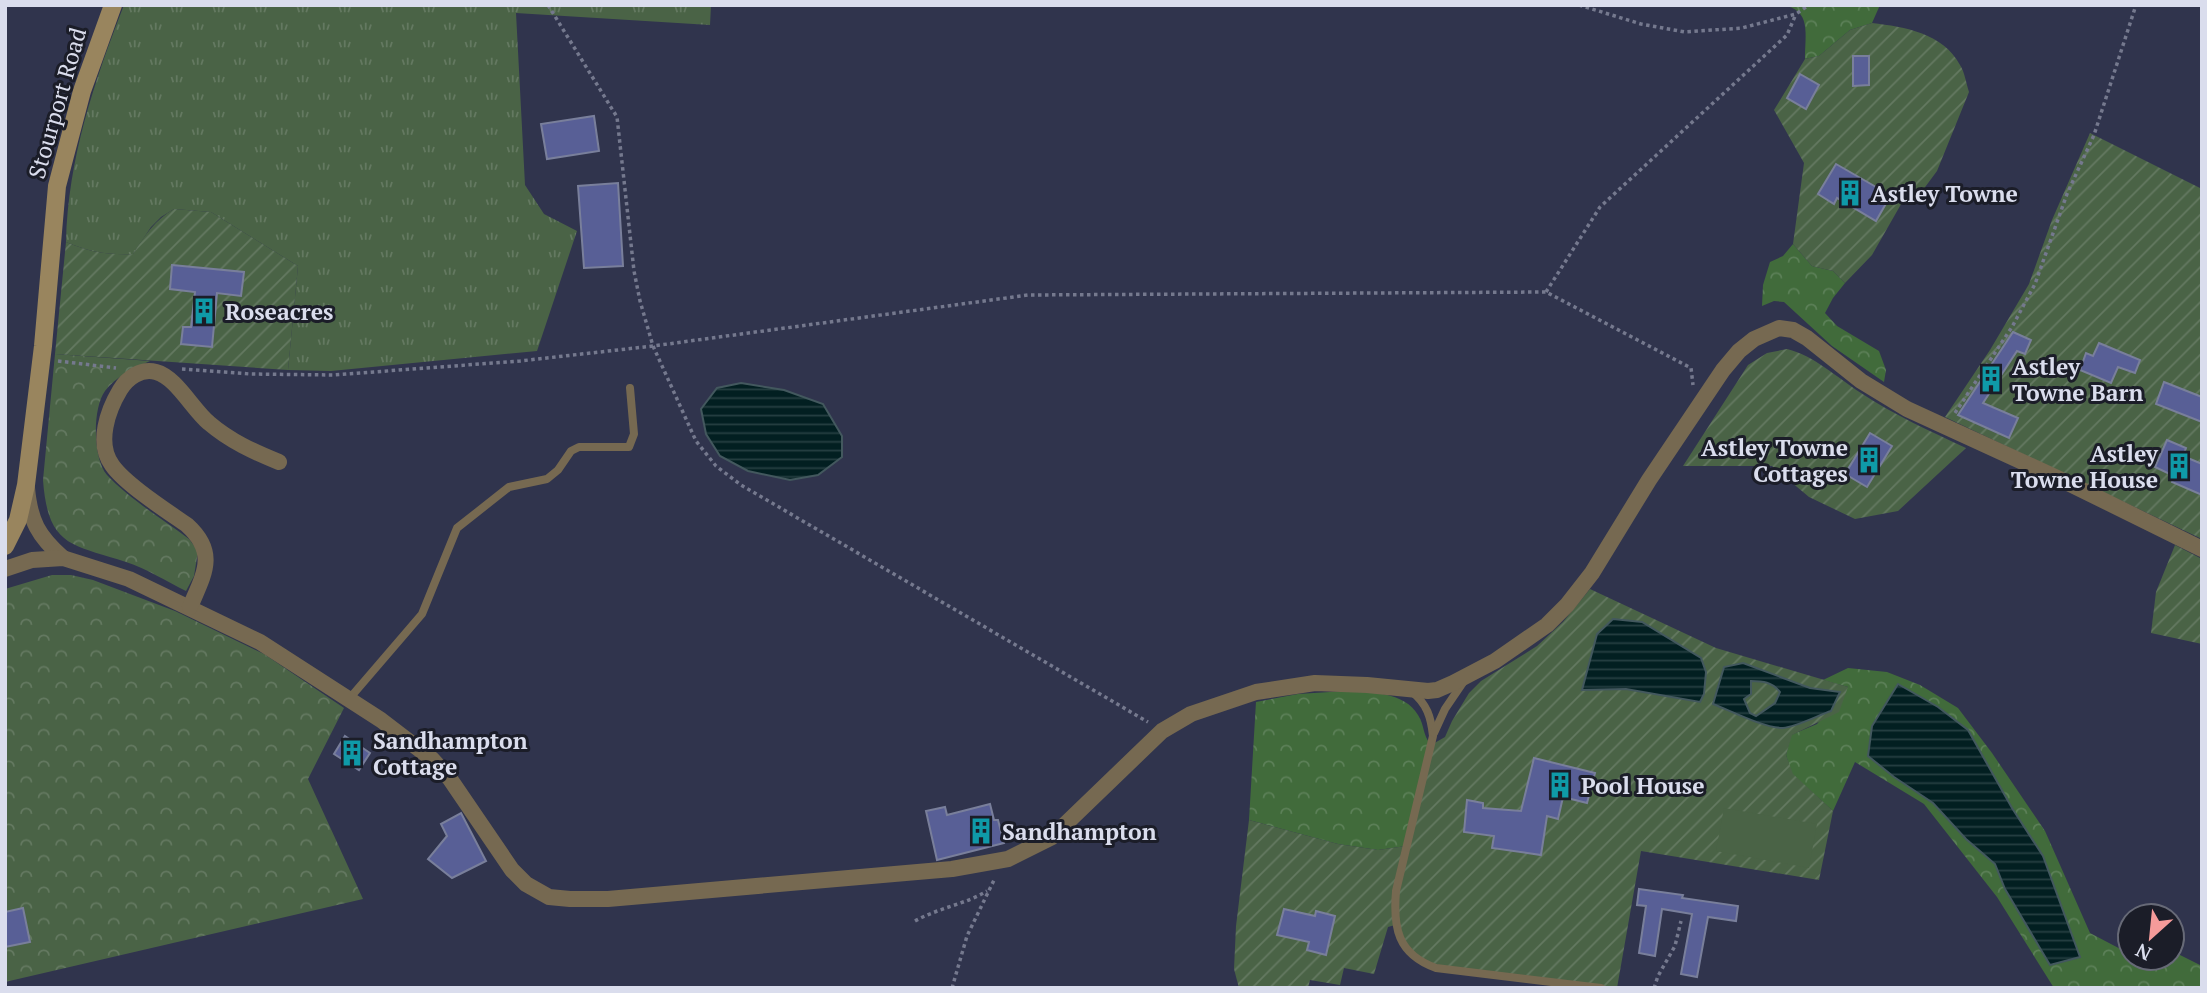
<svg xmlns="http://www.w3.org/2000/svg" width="2207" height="993" font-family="'PT Serif',serif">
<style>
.grass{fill:url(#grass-tufts)}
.forest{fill:url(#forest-crowns);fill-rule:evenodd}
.park{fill:url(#park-crowns)}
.garden{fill:url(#garden-furrows)}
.pitch{fill:#4a6346}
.water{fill:url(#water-rules);stroke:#43585e;stroke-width:2;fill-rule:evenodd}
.building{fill:#585f96;stroke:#797f9b;stroke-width:2}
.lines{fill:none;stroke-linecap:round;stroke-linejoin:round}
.path{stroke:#75798e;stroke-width:3.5;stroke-dasharray:3.5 3.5;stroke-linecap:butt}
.lane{stroke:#766951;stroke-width:8}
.street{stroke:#766951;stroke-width:16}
.secondary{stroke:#99855e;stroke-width:18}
.labels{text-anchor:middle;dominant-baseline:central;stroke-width:6;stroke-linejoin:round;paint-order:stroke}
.street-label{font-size:23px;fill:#dadded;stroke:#1b1d28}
.poi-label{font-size:23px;font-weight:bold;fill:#dadded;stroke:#1b1d28;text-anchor:start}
</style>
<defs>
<pattern id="grass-tufts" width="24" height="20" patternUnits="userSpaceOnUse" patternTransform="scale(1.75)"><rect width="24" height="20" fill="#4a6346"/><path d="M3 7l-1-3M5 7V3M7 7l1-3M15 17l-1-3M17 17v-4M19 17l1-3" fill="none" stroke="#647961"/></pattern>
<pattern id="forest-crowns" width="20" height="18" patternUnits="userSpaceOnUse" patternTransform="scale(1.75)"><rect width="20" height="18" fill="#416b3b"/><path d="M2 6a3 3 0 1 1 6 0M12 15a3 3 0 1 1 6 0" fill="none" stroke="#5c8058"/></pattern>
<pattern id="park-crowns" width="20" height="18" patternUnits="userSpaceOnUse" patternTransform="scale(1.75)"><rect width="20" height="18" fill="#4a6346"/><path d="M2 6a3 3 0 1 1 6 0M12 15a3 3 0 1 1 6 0" fill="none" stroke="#647961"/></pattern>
<pattern id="garden-furrows" width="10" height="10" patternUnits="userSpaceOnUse" patternTransform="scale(1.75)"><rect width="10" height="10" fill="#4a6346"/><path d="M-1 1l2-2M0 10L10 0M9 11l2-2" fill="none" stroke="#647961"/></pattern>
<pattern id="water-rules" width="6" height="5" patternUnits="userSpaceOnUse" patternTransform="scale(1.75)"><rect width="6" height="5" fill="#021f21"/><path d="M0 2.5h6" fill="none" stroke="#263f42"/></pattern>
</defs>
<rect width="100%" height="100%" fill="#30344d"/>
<!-- grass -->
<path class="grass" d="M124 5H711L710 25 516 13 525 185 544 214 577 231 537 351 331 371 288 370 298 266 211 212 174 209 161 217 151 227 133 254C108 255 89 252 66 242 68 159 94 82 124 5Z"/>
<!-- forest -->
<g class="forest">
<path d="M1782 5H1880L1872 23 1850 30 1819 56 1805 59C1805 35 1812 9 1782 5Z"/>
<polygon points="1793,244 1812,266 1833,271 1845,283 1833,298 1825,313 1837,326 1879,351 1886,370 1884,382 1832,346 1784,302 1774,301 1762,306 1763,285 1770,262 1783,256"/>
<path d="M1848 668 1887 672 1920 685 1958 708 1992 753 2045 831 2090 933 2128 953 2130 950V958H2172V951L2202 966V988H2054L1997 897 1924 804 1855 762 1833 811 1792 774 1786 755 1791 735 1817 724 1848 687 1823 680ZM1868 756 2012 808 2043 856 2005 889 1995 864 1966 839 1934 803 1894 777Z"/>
<path d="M1346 691C1370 692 1405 692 1418 715 1425 726 1422 734 1431 745L1406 846 1378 850 1338 844 1249 820 1256 702 1298 694Z"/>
</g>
<!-- park -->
<g class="park">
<path d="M55 354 150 361C134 368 115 377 105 391 92 409 93 459 107 475 127 497 165 521 189 539L198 551 194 576 186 591C166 581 147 569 126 562 71 544 48 547 43 480Z"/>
<polygon points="52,575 71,575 93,580 175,611 264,654 344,708 308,779 363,899 5,982 5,947 30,941 23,909 6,912 5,908 5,589"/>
</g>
<!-- garden -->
<g class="garden">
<path d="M1872 23C1905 27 1943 33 1960 65 1965 73 1966 83 1969 92L1937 171 1917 198 1908 192 1872 255 1845 283 1833 271 1812 266 1793 244 1804 163 1774 110 1805 59 1819 56 1850 30Z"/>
<polygon points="2090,133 2202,189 2202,539 1945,417 1990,350 2029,284 2052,220"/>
<path d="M174 209 211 212 298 266 288 370 55 354 66 242C89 252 108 255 133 254 145 235 155 220 174 209Z"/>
<path d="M1787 349C1815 356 1836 377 1861 393 1894 415 1930 431 1966 448L1898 511 1855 519 1809 497 1772 466H1683L1748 365 1767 353Z"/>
<polygon points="2175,545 2202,559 2202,644 2151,633 2156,592"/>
<polygon points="1590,589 1716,648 1848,687 1839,712 1792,735 1786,755 1793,774 1833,811 1819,880 1641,851 1617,988 1601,988 1448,971 1410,953 1395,925 1388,927 1374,974 1344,968 1340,985 1310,980 1308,988 1239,988 1234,969 1236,926 1249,820 1338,844 1378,850 1406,846 1431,745 1445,737 1452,721 1469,693 1481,681 1537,646 1563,622"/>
</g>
<!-- pitch -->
<polygon class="pitch" points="1724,808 1817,824 1809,868 1716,851"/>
<!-- water -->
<g class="water">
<polygon points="741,383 784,390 823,404 842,436 842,457 818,475 790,480 748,471 720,456 706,434 701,409 717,388"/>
<polygon points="1613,619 1642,622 1701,658 1706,672 1704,694 1700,702 1626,689 1582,690 1597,634"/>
<path d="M1743 663 1810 688 1840 692 1831 711C1819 715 1796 727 1783 728 1764 728 1731 711 1713 704L1724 667ZM1751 681C1763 681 1772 682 1780 692L1775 703 1756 716 1750 713 1744 699 1751 694Z"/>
<polygon points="1898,684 1938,707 1968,730 2012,808 2043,856 2080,957 2050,965 2005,889 1995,864 1966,839 1933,803 1894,777 1868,756 1872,726"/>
</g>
<!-- building -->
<g class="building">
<polygon points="1853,56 1869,56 1869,85 1853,86"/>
<polygon points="1800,74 1819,85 1806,109 1787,98"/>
<polygon points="594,116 599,151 547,159 541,124"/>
<polygon points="1836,164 1883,191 1880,195 1888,200 1876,221 1837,198 1834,204 1818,194"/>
<polygon points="618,183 623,266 584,268 578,186"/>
<polygon points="172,265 244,272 241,296 217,293 212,347 181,344 183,327 191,327 195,292 170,289"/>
<polygon points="2013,332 2031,340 2025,354 2017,351 1983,403 2018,418 2009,438 1958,415"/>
<polygon points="2099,343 2140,360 2135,373 2118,367 2111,383 2080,370 2086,353 2093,356"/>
<polygon points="2164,382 2202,397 2202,422 2156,404"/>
<polygon points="1870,433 1892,446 1867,487 1845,474"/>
<polygon points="2167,440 2186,448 2183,456 2202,464 2202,495 2172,482 2174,476 2155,467"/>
<polygon points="345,736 370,753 359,770 334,754"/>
<polygon points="1534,758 1595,773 1587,803 1563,797 1558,819 1547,816 1541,855 1492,848 1494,836 1464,832 1467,800 1483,803 1483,808 1521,811"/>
<polygon points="990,804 994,820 998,820 1004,843 937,860 926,811 945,807 947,815"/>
<polygon points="461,813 486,861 452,878 428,859 447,836 441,824"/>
<polygon points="1639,889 1683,895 1682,898 1738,906 1736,921 1708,917 1697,977 1681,974 1692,914 1662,909 1655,956 1639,953 1646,906 1637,905"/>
<polygon points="23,908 30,942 5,947 5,912"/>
<polygon points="1284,909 1315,916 1316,911 1335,916 1326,955 1307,950 1309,942 1277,935"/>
</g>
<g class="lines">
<!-- path -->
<g class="path">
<polyline points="548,5 617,117 634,271 640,301 653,346 696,441 716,466 741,485 1148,722"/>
<polyline points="1579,5 1641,24 1685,32 1742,28 1796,14 1809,5"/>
<polyline points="1546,292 1600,207 1787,35 1796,14"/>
<polyline points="58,361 116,368"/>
<polyline points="182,369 250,374 333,375 520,361 653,346 1028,295 1546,292 1691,368 1693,385"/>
<polyline points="1955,413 2012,327 2035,284 2067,194 2094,135 2136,5"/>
<path d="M915 921C938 908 966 904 987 891"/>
<polyline points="952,988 967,936 995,878"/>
<polyline points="1654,988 1658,976 1675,946 1681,921"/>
</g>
<!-- lane -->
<g class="lane">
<path d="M1412 692C1427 704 1431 717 1433 736L1396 891C1393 927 1397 954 1436 968L1601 988"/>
<polyline points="349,699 422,614 457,528 509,487 547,479 558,470 571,451 579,447 629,447 634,434 630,388"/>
<polyline points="1434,733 1445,709 1464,681"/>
</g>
<!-- street -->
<g class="street">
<path d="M27 488C30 521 38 536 63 558"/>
<polyline points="5,569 32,560 63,558 129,579 260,642 381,720 432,759 450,779 512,870 526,884 549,897 570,899 608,899 952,869 1008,859 1052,837 1162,731 1191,714 1256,692 1315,683 1367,685 1428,691 1437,690 1453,683 1495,661 1547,625 1567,605 1592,573 1649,480 1723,370 1739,351 1754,339 1779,328 1793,330 1807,338 1861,381 1907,409 2066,482 2202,549"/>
<path d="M190 607C204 574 218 553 187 525 167 511 125 484 112 465 96 443 108 410 120 390 127 378 141 368 156 372 176 377 193 410 209 423 230 441 254 452 279 462"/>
</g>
<!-- secondary -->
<polyline class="secondary" points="5,546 18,520 26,485 43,346 57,186 82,91 113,5"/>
</g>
<!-- icons -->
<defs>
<g id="building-bare" transform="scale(2.1)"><path d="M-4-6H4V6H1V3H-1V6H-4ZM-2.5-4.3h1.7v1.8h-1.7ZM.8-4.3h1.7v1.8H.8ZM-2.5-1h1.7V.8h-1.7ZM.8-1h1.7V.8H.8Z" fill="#0f9aa8" stroke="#1b1d28" stroke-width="2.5" paint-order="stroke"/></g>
</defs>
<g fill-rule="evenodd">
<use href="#building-bare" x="1850" y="193"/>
<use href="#building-bare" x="204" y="311"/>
<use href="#building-bare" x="1991" y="379"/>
<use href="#building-bare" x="1869" y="460"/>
<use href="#building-bare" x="2179" y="466"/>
<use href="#building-bare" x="352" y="753"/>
<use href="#building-bare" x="1560" y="785"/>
<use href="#building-bare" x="981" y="831"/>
</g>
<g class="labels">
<!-- street labels -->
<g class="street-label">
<text transform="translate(57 103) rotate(-74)">Stourport Road</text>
</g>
<!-- poi labels -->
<g class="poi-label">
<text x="1871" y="193">Astley Towne</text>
<text x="225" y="311">Roseacres</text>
<text x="2012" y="366">Astley<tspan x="2012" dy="26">Towne Barn</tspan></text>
<text x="1848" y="447" text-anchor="end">Astley Towne<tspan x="1848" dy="26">Cottages</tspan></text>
<text x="2158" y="453" text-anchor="end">Astley<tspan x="2158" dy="26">Towne House</tspan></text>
<text x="373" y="740">Sandhampton<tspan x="373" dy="26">Cottage</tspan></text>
<text x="1581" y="785">Pool House</text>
<text x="1002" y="831">Sandhampton</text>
</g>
</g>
<!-- border -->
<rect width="2207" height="993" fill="none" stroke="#dadded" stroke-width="14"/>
<!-- north arrow -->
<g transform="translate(2151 937) rotate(207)"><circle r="33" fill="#1b1d28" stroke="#676a77" stroke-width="2"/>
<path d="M0-5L12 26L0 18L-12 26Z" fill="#f59b9a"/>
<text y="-10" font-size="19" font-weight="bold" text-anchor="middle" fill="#dadded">N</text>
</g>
</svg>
